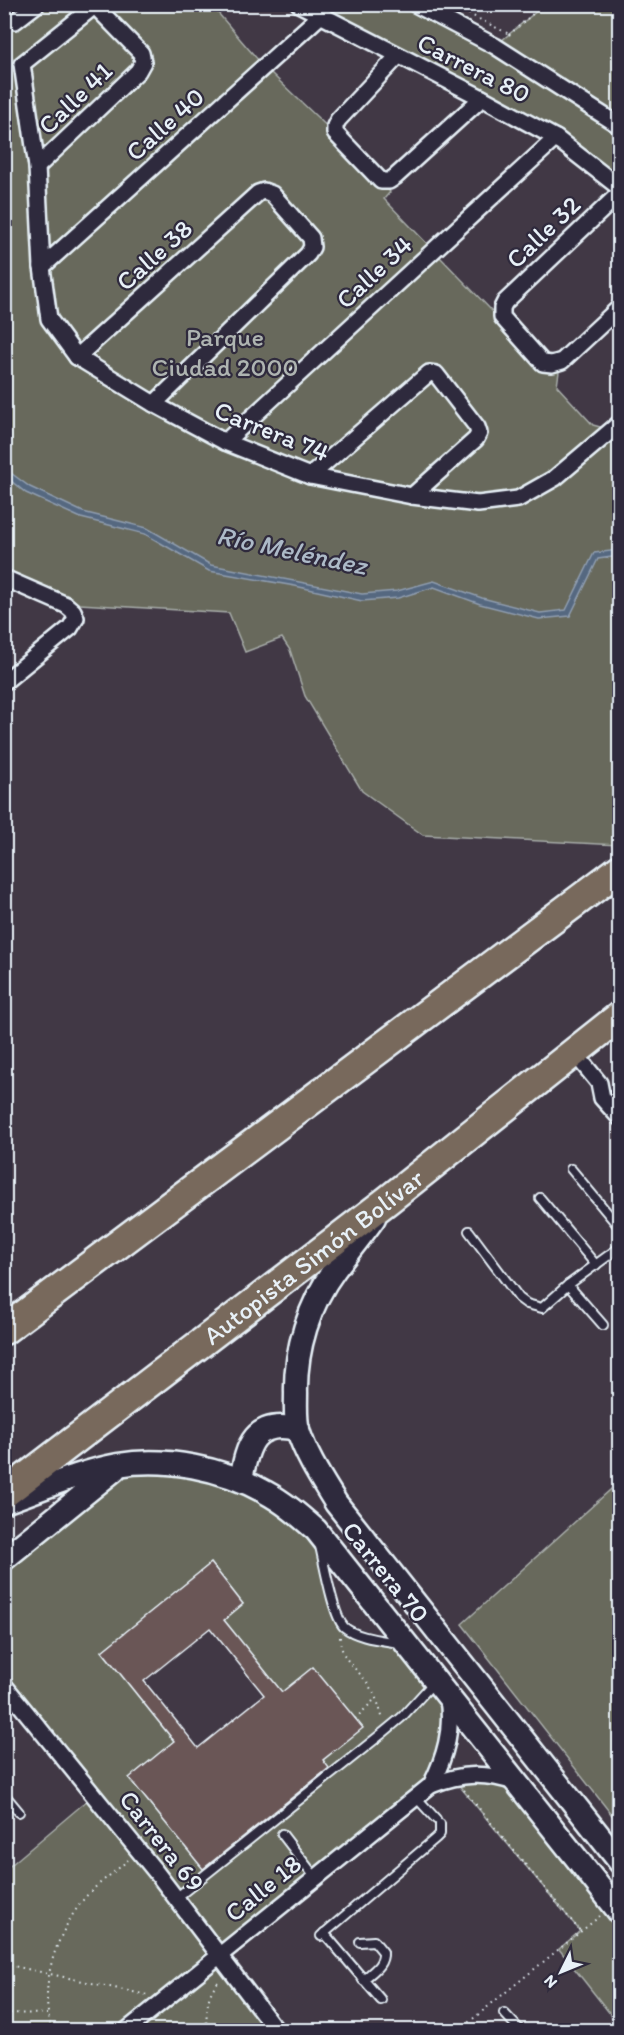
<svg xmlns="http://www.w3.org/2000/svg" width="624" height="2035" font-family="Itim,sans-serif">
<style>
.green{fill:#67695b;stroke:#a8adaa;stroke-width:1.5;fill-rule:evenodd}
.water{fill:#556780;stroke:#909eb0;stroke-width:1.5}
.building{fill:#6a5757;stroke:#e8f1f8;stroke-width:1.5;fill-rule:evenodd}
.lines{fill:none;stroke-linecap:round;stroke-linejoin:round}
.lane-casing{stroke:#e8f1f8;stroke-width:12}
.street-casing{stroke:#e8f1f8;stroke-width:20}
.secondary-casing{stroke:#e8f1f8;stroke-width:27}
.highway-casing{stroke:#e8f1f8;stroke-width:33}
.path{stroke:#e8f1f8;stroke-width:2;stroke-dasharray:1.5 4.5;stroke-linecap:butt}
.lane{stroke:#2f2a3d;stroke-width:8}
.street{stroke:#2f2a3d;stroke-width:15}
.secondary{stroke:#2f2a3d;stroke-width:22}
.highway{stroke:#78695c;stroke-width:28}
.labels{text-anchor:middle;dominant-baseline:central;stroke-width:4.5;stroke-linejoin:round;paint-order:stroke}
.street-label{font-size:26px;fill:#e8f1f8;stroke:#2f2a3d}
.park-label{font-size:26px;fill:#aeb4b1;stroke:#2f2a3d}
.water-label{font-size:27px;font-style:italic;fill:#adbac8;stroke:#2f2a3d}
</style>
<rect width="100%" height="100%" fill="#413845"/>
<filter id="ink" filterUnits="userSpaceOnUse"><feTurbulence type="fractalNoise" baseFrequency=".0167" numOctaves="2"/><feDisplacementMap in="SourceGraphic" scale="12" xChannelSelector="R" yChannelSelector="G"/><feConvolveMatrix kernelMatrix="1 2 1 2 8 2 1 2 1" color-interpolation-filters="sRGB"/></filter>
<g filter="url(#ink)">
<!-- green -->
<g class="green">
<path d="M4 5H211C229 25 246 48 266 68 307 109 352 147 390 192L384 199 492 311 502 317 552 364 559 372 557 386 593 425 611 430 619 423V845L423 835 362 791 305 696 290 650 282 638 245 652 229 613 63 603 5 578Z"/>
<polygon points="309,5 415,5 495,46 544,5 619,5 619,188 556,138"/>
<path d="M120 1465 203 1468 316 1530 344 1626 394 1642 447 1696 440 1768 219 1956 276 2030H5V1870L95 1794 5 1682V1559ZM211 1563 243 1604 224 1620 282 1692 313 1667 362 1728 323 1760 329 1769 204 1870 129 1778 174 1741 102 1651Z"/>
<polygon points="619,1482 619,1824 462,1624"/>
<polygon points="452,1777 502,1778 619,1913 619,2025 559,1949 580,1931"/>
</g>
<!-- water -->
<polygon class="water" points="4,468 30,487 83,512 147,528 211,565 362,594 397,591 434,581 482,598 540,613 566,610 594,553 619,550 619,556 598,559 570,616 539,619 480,604 434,587 398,598 362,601 295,586 209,571 145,534 81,518 26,493 5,476"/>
<!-- building -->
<path class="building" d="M211 1563 243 1604 224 1620 282 1692 313 1667 363 1728 323 1760 329 1768 203 1869 129 1778 174 1741 102 1651ZM210 1628 264 1695 198 1748 144 1681Z"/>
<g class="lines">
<!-- lane casing -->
<g class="lane-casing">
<g id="lane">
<polyline points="571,1169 620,1228"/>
<polyline points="540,1198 596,1265"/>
<polyline points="469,1231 519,1298 527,1304 542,1308 568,1285 620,1247"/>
<polyline points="568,1285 603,1325"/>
<path d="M320 1546C324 1563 333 1616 344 1627 357 1638 382 1640 398 1643"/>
<polyline points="4,1794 19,1812"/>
<polyline points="415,1796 436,1819"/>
<polyline points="282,1834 315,1877"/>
<polyline points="176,1898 384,1732 402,1717 435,1681"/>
<polyline points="324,1933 381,2000"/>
<polyline points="321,1936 436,1838 440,1834 440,1824"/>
<path d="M360 1942 374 1941 383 1952C384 1965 373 1971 363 1980"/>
<polyline points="504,2013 520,2030"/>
</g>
</g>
<!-- street casing -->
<g class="street-casing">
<g id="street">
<polyline points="97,4 22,64 37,167 42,267 49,319 77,357 154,404 225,442 310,476 412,496 478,504 518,499 555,478 620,423"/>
<polyline points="299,4 482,98 556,138 620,188"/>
<polyline points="415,4 495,46 620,126"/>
<polyline points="15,21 37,4"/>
<polyline points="398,56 338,120 335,126 335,133 381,181 389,181 395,177 482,98"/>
<polyline points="37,167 138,71 143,62 141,53 95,6"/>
<polyline points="620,193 505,302 502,308 502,317 543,363 552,364 562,361 620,307"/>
<polyline points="42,267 320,16"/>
<polyline points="77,357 258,193 264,191 272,194 311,238 312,247 308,254 154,404"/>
<polyline points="225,442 556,138"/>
<polyline points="310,476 429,373 436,374 477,427 479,433 476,439 412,496"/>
<polyline points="4,578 66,605 73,611 76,618 70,628 4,682"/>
<polyline points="573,1051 599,1083 602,1098 620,1118"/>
<polyline points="4,1685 156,1872 276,2030"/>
<path d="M431 1785C445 1757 453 1730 448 1699"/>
<path d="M127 2030 431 1785C462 1773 485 1772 517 1783"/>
</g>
</g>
<!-- secondary casing -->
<g class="secondary-casing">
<g id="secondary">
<path d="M374 1218C362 1235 348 1252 335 1269 309 1304 295 1350 296 1393 296 1405 295 1419 298 1430 306 1456 322 1480 336 1503L620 1862"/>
<path d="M241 1480C247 1445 254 1419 298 1429"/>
<path d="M4 1502C42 1489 79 1472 118 1465 166 1457 222 1468 265 1492 284 1502 300 1516 316 1530L620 1913"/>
<polyline points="4,1559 114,1470"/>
</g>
</g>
<!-- highway casing -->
<g class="highway-casing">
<g id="highway">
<polyline points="4,1330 620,869"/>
<path id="s1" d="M4 1494 388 1200 620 1016"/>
</g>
</g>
<!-- path -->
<g class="path">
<polyline points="463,11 509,34"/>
<polyline points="509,35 544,4"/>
<path d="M340 1637C341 1664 359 1667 371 1689 377 1698 380 1709 383 1720"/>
<polyline points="355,1719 376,1698"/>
<polyline points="464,1790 580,1931"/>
<polyline points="4,1964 147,1995"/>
<polyline points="4,2013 47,2014"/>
<path d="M206 2029C207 2011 206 1994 219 1981"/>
<path d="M52 2030C38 1987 55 1936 83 1900 95 1885 114 1873 128 1860"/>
<polyline points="185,2030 206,2029 212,2030"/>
<polyline points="459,2030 600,1916"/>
</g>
<!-- lane -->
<use href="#lane" class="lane"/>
<!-- street -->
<use href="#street" class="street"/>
<!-- secondary -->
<use href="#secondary" class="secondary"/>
<!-- highway -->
<use href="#highway" class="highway"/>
</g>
</g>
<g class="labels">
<!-- street labels -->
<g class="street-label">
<text transform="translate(474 68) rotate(27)">Carrera 80</text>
<text transform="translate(75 98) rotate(-44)">Calle 41</text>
<text transform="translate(165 124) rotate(-42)">Calle 40</text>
<text transform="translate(543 232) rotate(-44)">Calle 32</text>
<text transform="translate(154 255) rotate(-42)">Calle 38</text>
<text transform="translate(374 272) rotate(-43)">Calle 34</text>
<text transform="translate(272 431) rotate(22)">Carrera 74</text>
<text stroke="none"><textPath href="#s1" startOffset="390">Autopista Simón Bolívar</textPath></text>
<text transform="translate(386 1572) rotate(51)">Carrera 70</text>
<text transform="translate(162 1841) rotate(52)">Carrera 69</text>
<text transform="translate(263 1888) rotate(-39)">Calle 18</text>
</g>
<!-- park labels -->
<g class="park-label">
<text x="225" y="337">Parque<tspan x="225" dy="30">Ciudad 2000</tspan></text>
</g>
<!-- water labels -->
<g class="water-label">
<text transform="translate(292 550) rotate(12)">Río Meléndez</text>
</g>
</g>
<!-- margin -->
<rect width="624" height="2035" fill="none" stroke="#2f2a3d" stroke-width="24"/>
<rect x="12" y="12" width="600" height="2011" fill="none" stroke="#e8f1f8" stroke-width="2" filter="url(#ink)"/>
<!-- north arrow -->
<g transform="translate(561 1972) rotate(227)" stroke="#2f2a3d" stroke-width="4.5" paint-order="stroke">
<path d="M0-4.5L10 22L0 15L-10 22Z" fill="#e8f1f8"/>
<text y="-9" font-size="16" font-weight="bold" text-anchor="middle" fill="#e8f1f8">N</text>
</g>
</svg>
